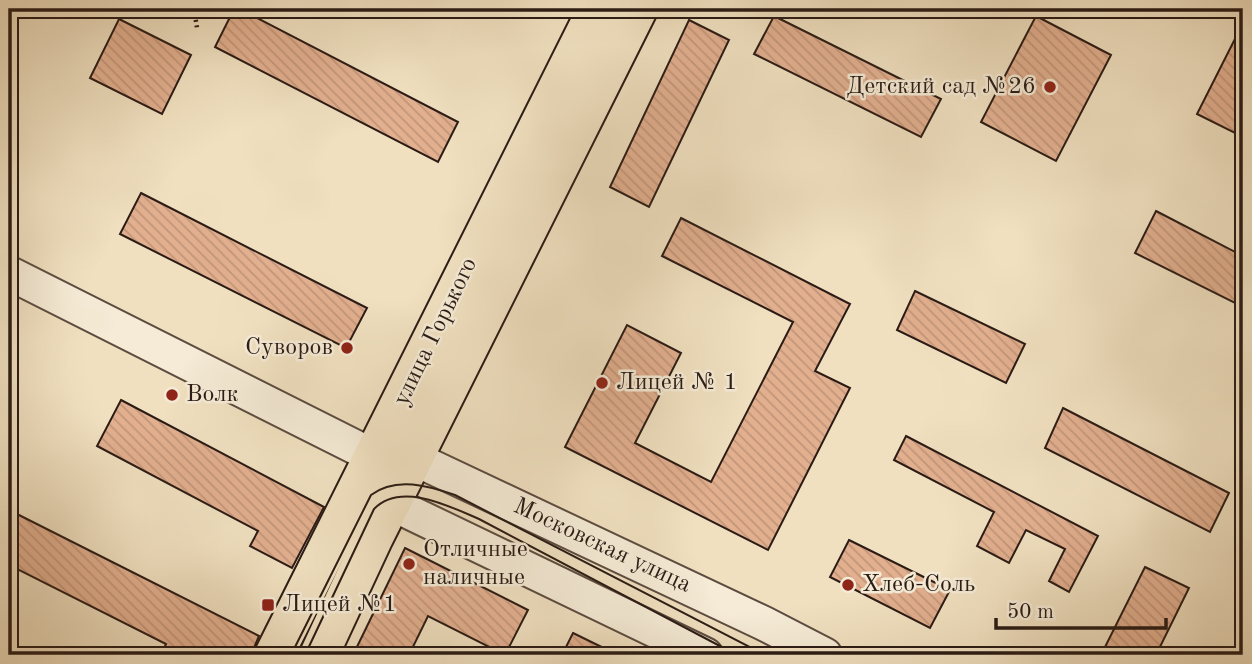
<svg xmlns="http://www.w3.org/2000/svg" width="1252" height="664" font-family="'Old Standard TT',serif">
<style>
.building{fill:url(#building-back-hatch);stroke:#2a1b15;stroke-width:2}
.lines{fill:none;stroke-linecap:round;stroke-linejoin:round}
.minor-casing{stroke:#5c4c40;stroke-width:37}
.major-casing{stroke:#2a1b15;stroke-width:42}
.path{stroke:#2a1b15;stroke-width:4.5;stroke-dasharray:2 3.5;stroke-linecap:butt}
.minor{stroke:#f5ebd6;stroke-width:33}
.major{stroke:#f0e0c0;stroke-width:38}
.tram{stroke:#2a1b15;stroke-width:2}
.poi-dot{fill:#8f2418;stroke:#f5ebd6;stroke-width:2.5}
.labels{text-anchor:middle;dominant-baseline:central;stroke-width:5;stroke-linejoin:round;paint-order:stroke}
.poi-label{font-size:24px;fill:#2a1b15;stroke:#f5ebd6;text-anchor:start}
.street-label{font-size:24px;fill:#2a1b15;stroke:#f5ebd6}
</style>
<defs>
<pattern id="building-back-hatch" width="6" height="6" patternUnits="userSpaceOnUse" patternTransform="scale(1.75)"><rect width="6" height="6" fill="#e2af8f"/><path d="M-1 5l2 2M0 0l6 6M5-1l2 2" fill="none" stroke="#c2967a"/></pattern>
</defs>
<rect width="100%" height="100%" fill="#f0e0c0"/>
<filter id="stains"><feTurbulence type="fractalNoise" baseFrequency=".00286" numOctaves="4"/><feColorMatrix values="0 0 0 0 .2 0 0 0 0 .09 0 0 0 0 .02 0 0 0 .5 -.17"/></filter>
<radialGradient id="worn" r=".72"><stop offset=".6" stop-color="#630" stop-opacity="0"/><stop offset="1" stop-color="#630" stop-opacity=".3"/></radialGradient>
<!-- building -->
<g class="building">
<polygon points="234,9 240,9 458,122 438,162 215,47"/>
<polygon points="774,16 941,99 921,137 754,54"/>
<polygon points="1036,16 1111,55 1056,161 981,122"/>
<polygon points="119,19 191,55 162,114 90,78"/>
<polygon points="689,20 729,40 649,207 610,187"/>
<polygon points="1243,23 1243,137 1197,114"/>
<polygon points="141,193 367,308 346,348 120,234"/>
<polygon points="1156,211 1243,256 1243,307 1135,253"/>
<polygon points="681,218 850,304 815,371 850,388 768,550 565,447 627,325 681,353 635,443 711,482 793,322 662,256"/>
<polygon points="915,291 1025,344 1006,383 897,330"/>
<polygon points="121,400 324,507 292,568 250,546 258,531 97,446"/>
<polygon points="1063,408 1229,493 1210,532 1045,448"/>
<polygon points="906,436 1098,536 1069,592 1049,581 1065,549 1026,530 1009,563 977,546 994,512 894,460"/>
<polygon points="9,510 259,636 251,655 161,655 166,644 9,565"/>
<polygon points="849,540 950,590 930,628 830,577"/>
<polygon points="405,548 528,610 505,655 428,616 409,655 353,655"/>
<polygon points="1145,567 1189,588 1156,655 1101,655"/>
<polygon points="573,633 618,655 562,655"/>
</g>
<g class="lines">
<!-- minor casing -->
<g class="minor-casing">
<g id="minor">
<polyline points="9,273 373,456 413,458 763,623 825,655"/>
<polyline points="383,478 394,499 407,511 706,655"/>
</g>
</g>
<!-- major casing -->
<g class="major-casing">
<g id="major">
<polyline points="274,655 597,9"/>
<polyline points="319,655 374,537 638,9"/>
</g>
</g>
<!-- path -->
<polyline class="path" points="194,9 197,28"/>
<!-- minor -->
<use href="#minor" class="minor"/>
<!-- major -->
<use href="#major" class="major"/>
<!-- tram -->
<g class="tram">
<path d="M291 655 371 495C396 476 429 486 455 495L765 655"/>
<path d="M305 655 374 509C401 481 451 507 479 519L737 655"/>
</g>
</g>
<!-- markers -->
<g class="poi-dot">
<circle cx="1050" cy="87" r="7"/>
<circle cx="347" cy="348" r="7"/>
<circle cx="602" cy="383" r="7"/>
<circle cx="172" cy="395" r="7"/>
<circle cx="409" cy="564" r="7"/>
<circle cx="848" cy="585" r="7"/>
<rect x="261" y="598" width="14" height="14" rx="3.5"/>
</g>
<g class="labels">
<!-- poi labels -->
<g class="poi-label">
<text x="1036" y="87" text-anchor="end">Детский сад №26</text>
<text x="333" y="348" text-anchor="end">Суворов</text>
<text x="616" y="383">Лицей № 1</text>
<text x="186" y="395">Волк</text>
<text x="423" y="550">Отличные<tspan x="423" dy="28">наличные</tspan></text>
<text x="862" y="585">Хлеб-Соль</text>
<text x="282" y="605">Лицей №1</text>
</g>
<!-- street labels -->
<g class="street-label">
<text transform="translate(436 332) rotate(-64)">улица Горького</text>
<text transform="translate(602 546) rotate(25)">Московская улица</text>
</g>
</g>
<!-- margin -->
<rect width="1252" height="664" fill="none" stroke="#f0e0c0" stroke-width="35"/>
<rect x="10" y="10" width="1231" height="643" fill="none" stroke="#2a1b15" stroke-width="3.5"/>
<rect x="18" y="18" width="1217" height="629" fill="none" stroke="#2a1b15" stroke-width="2"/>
<!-- scale -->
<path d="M996 618v10h170v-10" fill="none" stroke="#2a1b15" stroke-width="3.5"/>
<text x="1007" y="618" font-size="21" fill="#2a1b15" stroke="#f5ebd6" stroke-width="5" paint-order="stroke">50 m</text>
<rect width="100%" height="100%" filter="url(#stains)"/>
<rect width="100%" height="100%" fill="url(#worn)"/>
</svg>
